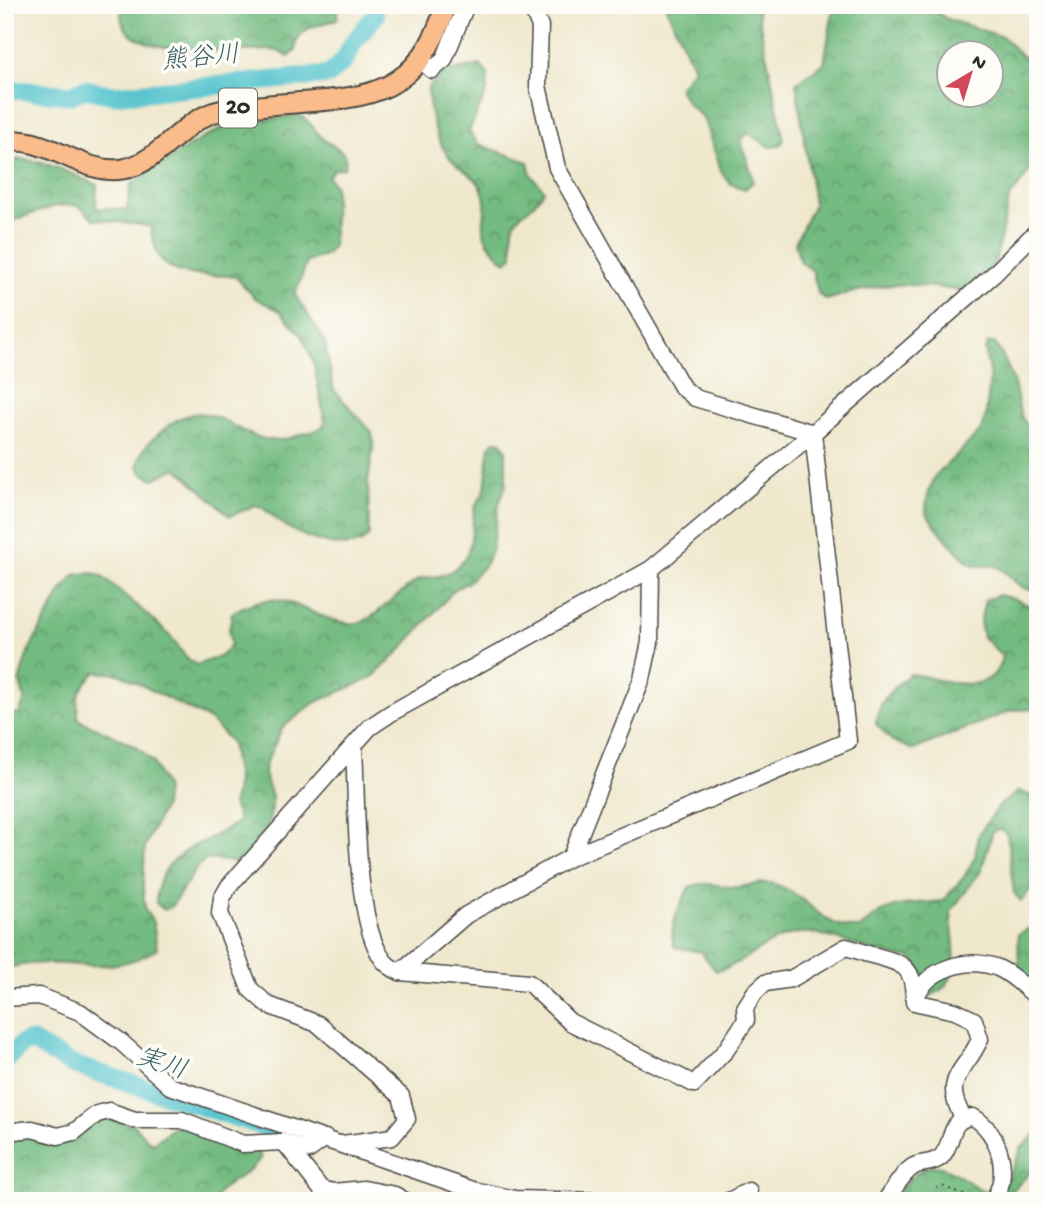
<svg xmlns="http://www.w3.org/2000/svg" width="1043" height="1206" font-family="'Gochi Hand','Klee One',sans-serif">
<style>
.forest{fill:url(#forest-crowns);stroke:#4f7356;stroke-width:2;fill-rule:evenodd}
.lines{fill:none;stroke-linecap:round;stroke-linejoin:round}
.river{stroke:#57c4ce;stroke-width:19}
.minor-casing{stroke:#484743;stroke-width:19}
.major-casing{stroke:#484743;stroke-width:23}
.path{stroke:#484743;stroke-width:2;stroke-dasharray:2 5;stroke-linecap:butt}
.minor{stroke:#fff;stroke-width:16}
.major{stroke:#f9bc8a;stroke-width:19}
.labels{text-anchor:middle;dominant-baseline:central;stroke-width:7;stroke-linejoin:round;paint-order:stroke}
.shield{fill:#fdfcf7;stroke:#6a6a68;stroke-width:2}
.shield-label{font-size:23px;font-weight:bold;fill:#2b2b2b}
.water-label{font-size:26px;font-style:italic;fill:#3a6164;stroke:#fdfcf7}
</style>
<defs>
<pattern id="forest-crowns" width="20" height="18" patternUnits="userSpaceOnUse" patternTransform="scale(1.75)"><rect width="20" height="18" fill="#73bb80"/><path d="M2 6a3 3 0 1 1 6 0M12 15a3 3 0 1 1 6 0" fill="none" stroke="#5f9869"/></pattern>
</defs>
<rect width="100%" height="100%" fill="#fdfcf7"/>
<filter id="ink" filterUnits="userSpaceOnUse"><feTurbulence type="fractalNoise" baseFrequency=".0143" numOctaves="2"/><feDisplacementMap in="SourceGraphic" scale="14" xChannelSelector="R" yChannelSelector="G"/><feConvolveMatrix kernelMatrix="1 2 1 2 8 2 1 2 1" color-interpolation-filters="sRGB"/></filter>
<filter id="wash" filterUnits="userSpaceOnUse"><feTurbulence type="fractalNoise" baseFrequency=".00686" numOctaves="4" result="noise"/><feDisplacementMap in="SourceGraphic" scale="28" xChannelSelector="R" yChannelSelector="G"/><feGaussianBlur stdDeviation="1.57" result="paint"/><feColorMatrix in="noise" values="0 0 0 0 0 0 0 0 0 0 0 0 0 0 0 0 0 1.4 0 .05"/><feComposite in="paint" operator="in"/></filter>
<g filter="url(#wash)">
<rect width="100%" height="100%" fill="#efe8cd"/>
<!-- forest -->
<g class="forest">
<path d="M123 5H339L337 19C320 26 295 26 296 50L289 57 276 50C247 50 103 63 123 5Z"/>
<path d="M665 5H756L784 140 779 146 770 147 748 133 742 139C742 155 752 167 753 182L745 189 730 184 723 175 703 118 687 103 679 88 694 68Z"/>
<path d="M834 5H926L947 19 1003 37 1028 62 1038 110V160L1009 199 995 262 984 277 961 291C903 281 883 282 827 300L819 295 812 270 800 262 795 243 814 204 796 83 824 63ZM948 52H990V94H948Z"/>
<path d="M480 65 488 74 487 91 469 131 478 144 528 162 531 175 544 190C523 226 509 202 513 256L506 262C466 228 494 220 482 189 476 175 460 170 451 159 436 143 428 109 428 88L443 73Z"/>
<path d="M300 115C314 125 310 125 319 135 328 147 352 148 344 168L334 169 328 176 335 186 333 246 327 254 307 262 295 295 324 340 334 390 371 431 374 443 368 481 369 535C354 557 306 539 287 527 276 521 269 509 256 505L230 516 177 468 154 479 143 474 138 466C140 450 149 442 161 432 212 385 232 443 280 440 287 440 295 436 302 434 311 432 319 431 325 423L314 364 303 337 280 311 255 298 236 277C212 273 179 281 161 259 154 251 153 236 150 226L94 219 79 206 69 205 56 206 5 223V161C37 154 68 173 97 185L96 208 127 209 131 184 189 146 227 125Z"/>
<path d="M988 343H995C1003 356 1010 369 1014 384 1020 403 1016 423 1038 432V591C1013 590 1014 574 997 567 990 564 981 567 974 565 963 562 934 524 926 513L927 498 934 477 980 432 986 415 990 377 985 350Z"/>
<path d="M495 441 502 442 506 450V485L499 504 492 549 485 565 467 583 455 589 397 654 372 678 314 703 282 728 265 765 264 774 272 796V810L267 828 245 858 234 862 207 859 198 866 171 907 164 910 156 903C158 849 205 846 239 821L233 804 237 781 231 742 210 720 120 674 96 672C79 688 74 698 79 720L136 746 153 762 166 789 164 806 145 846 143 887 145 910 153 921 157 949C107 982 56 952 5 969V703L13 714H19L25 699 19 681 28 652 63 589 75 575C82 574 90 572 97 574 106 577 161 627 171 637 182 649 180 654 196 665L221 656 231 645 229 630 232 613C286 581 298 616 347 623 370 626 381 607 397 596 404 591 414 580 423 578 434 576 442 578 453 570 477 552 469 532 475 507 477 501 483 496 485 489 487 475 487 461 490 446Z"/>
<path d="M999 595 1015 599 1038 610V709L1012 710 913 750 891 740 876 724C878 700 893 688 910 674 939 677 994 703 1002 656L983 637 980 622 985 600Z"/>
<path d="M1019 791 1038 799C1038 828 1043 883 1021 901L1014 893 1007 835 1002 829 993 831 981 871 951 911C952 946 967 985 926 997L920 988 916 962 909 957C887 960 837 935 810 933 772 930 749 964 716 971L701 952 674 947C668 926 680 906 689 887 706 880 714 886 732 887 749 888 762 878 780 886 811 898 822 930 860 928 888 902 907 904 943 901L964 877 975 857 978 835 1001 804Z"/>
<polygon points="1038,924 1038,995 1019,972 1018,934"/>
<path d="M99 1117 133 1124 151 1143C164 1138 168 1128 181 1123L257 1151 261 1157C249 1178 222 1180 215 1201H5V1135L31 1133 58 1141Z"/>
<path d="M1038 1128V1164L1003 1201H896L895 1197C931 1146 944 1168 985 1192L1006 1182 1021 1148 1035 1135Z"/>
</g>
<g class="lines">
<!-- river -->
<g class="river">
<polyline points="5,89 71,95 85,89 113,95 329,75 344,61 353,43 375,16"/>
<polyline points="5,1062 22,1044 31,1041 71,1064 309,1141"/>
</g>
</g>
</g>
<g filter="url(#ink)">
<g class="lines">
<!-- minor casing -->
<g class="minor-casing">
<g id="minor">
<polyline points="530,5 540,26 538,86 557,168 682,387 695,398 813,433"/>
<polyline points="422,61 432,70 444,60 466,5"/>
<path d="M354 747C357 800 354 911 380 955 385 964 391 968 400 972L529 983 570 1022 694 1084 726 1050 746 1020 745 1008 755 992 765 983 791 979 846 947C855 949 863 953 872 955 905 964 914 966 914 1002L955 1011 974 1020 980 1039C966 1072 940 1078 963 1117"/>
<polyline points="571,857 642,679 650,642 651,569"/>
<polyline points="400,972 466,915 571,857 848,741 813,433"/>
<polyline points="5,998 39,996 80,1012 121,1042 170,1086 473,1190 515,1199 597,1201"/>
<path d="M915 999C927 968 968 956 998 968 1014 975 1025 988 1038 998"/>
<polyline points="5,1132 32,1129 58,1136 74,1132 97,1114 109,1111 135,1120 182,1120 243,1144 284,1142 309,1150 325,1138"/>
<polyline points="284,1142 321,1189 333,1192 364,1189 395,1195 405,1201"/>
<polyline points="343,1144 392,1137 407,1119 401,1096 318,1024 268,1005 250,989 220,913 222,898 229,886 370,727 391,713 651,569 813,433 994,274 1038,230"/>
<polyline points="729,1201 749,1191"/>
<path d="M885 1201C894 1190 902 1173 914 1166 923 1162 933 1164 941 1157 955 1143 947 1118 973 1117 1000 1132 1012 1177 992 1201"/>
</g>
</g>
<!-- major casing -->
<g class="major-casing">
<path id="major" d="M5 142C46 134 82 176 123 169 158 163 179 125 212 113 227 108 244 107 260 106 352 96 414 110 446 5"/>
</g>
<!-- path -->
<polyline class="path" points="931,1201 936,1188 942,1186 978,1201"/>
<!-- minor -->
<use href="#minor" class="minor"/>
<!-- major -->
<use href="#major" class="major"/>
</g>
</g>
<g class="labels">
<!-- shield labels -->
<rect class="shield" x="219" y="88.5" width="38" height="39" rx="5"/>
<g class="shield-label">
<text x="238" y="108">20</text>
</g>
<!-- water labels -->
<g class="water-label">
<text transform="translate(201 60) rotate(-5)">熊谷川</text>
<text transform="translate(161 1066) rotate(18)">実川</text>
</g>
</g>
<!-- margin -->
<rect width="1043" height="1206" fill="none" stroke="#fdfcf7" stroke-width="28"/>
<!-- north arrow -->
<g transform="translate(970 74) rotate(38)"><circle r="33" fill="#fdfcf7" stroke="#a9a8a5" stroke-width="2"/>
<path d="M0-5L12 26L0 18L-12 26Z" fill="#d1495b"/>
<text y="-10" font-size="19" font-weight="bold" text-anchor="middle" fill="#2b2b2b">N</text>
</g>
</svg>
